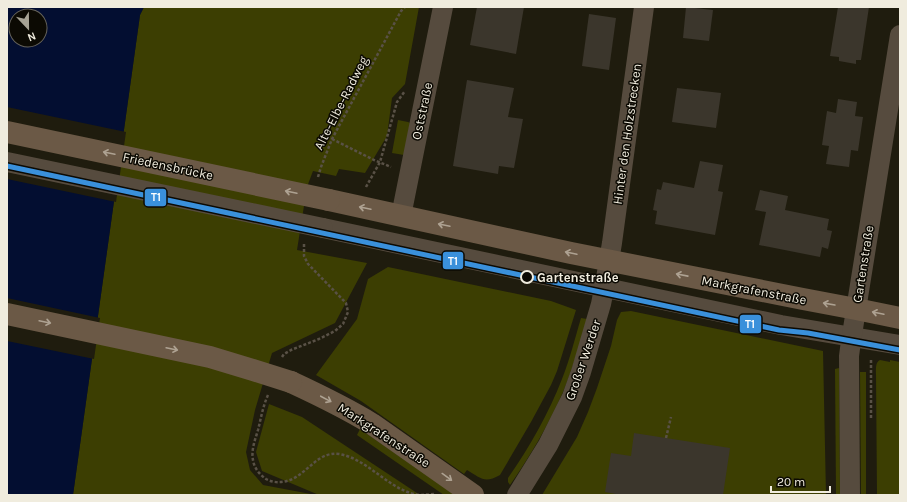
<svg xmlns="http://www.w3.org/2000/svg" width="907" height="502" font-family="Karla,sans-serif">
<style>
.green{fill:#3c3e02}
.water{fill:#030e31;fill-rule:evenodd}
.pier{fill:#1f1c0e}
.building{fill:#3b362c}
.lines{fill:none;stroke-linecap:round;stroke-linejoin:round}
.path{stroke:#595146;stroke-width:2.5;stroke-dasharray:3 2;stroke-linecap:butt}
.minor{stroke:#564b3e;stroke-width:20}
.major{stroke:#6b5946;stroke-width:22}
.minor-bridge{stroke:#564b3e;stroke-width:20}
.major-bridge{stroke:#6b5946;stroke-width:22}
.tram-1-casing{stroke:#0c0a03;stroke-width:8}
.tram-1{stroke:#3a90db;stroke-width:5}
.oneway{stroke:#aea292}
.stop-dot{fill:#0c0a03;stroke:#f0ecde;stroke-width:2}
.labels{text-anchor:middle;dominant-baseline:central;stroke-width:3;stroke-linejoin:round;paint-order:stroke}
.street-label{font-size:13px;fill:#f0ecde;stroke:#0c0a03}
.stop-label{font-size:13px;font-weight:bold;fill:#f0ecde;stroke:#0c0a03;text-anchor:start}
.line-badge{stroke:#0c0a03;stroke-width:1.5}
.badge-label{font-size:11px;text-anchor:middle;font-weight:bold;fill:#fff}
</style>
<rect width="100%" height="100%" fill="#1f1c0e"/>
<!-- green -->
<g class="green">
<polygon points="144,7 419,7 405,84 392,98 387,136 365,173 339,169 336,176 313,171 307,187 297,250 367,263 335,323 272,353 255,410 246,452 250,470 263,485 316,495 73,495 140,15"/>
<polygon points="398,120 408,122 410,123 404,155 392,153"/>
<path d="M388 267 551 301 576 310 557 371 551 385 531 422 500 475C484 484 481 478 467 470L464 474 361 401 316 375 357 319 368 279Z"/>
<polygon points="631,311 823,351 826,495 542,495 577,437 588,412 597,388 611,346 617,320 621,312"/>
<path d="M581 318 587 319C580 343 573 368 563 392 549 424 531 455 510 485L508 482V478C529 448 549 413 562 379 570 359 575 338 581 318Z"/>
<path d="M880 360 890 362V360L900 362V495H877L876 375C876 370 875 362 880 360Z"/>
<polygon points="839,368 840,495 836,495 835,369"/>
<polygon points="860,372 866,372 866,495 861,495"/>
<polygon points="269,404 302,417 420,495 319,495 262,471 256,452"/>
<polygon points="360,429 455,495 444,495 357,435"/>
</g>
<!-- water -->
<path class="water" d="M7 7H144L140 15 73 495H7ZM16 16H40V40H16Z"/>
<!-- pier -->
<g class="pier">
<polygon points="7,107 126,132 116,202 7,179"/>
<polygon points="7,298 100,318 94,359 7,341"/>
</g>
<!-- building -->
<g class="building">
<polygon points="477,7 524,7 516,54 470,45"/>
<polygon points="686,7 713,10 709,41 683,38"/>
<polygon points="838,7 869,7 861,60 856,60 856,64 839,61 839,57 830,56"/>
<polygon points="589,14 616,18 609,70 582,66"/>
<polygon points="467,80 514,88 508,117 523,119 514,168 499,166 498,174 453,166"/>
<polygon points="677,88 721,93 716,128 672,122"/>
<polygon points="838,99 857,102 855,116 863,117 858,151 851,150 849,167 826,164 829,146 822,145 827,111 836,113"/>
<polygon points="700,161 723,165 718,191 723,192 715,235 655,224 657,211 653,210 657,189 661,190 663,182 694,188"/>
<polygon points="760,190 788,196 785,210 829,219 827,230 832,231 828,249 822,247 820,257 759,245 766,212 755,210"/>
<polygon points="634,433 730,448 723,495 621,495 605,492 611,453 631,456"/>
</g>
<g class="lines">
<!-- path -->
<g class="path">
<polyline points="332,139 374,160 391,167"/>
<polyline points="318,177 321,167 332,139 401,11 405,7"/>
<polyline points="366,187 380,162 397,102 405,91"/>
<polyline points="282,357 284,354 291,350 319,339 335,331 343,324 348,312 346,303 308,264 304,256 304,244"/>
<polyline points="871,360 871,419"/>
<path d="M268 395C263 406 261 418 258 430 255 440 251 450 253 460 254 468 260 475 266 479 273 483 282 483 290 480 308 473 318 451 339 454 369 459 390 492 420 495"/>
<polyline points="666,438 671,417"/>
<polyline points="421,495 434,494"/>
</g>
<!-- minor -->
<g class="minor">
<polyline points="401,216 443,7"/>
<polyline points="323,228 781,325 900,345"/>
<polyline points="517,495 548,445 572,397 581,372 601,304 605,284 612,243 644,7"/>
<polyline points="850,495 849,356 851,341 900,35"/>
</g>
<!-- major -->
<g class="major">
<polyline points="329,200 571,253 803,299 856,309 900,318"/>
<path d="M291 382C319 395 346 408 372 424L473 495"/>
</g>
<!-- minor-bridge -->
<polyline class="minor-bridge" points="7,162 323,228"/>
<!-- major-bridge -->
<g class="major-bridge">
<polyline points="7,132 329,200"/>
<polyline points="7,314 210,357 253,370 291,382"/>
</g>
<!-- tram-1 casing -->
<g class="tram-1-casing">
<polyline id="tram-1" points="7,166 779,330 808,333 900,350"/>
</g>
<!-- tram-1 -->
<use href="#tram-1" class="tram-1"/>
</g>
<!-- one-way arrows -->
<defs><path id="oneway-shaft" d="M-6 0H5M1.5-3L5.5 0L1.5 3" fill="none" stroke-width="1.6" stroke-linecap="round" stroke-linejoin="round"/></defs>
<g class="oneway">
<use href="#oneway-shaft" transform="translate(109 153) rotate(-168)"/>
<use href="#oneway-shaft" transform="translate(291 192) rotate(-168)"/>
<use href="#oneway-shaft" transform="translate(365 208) rotate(-168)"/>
<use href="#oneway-shaft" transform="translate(444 225) rotate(-168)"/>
<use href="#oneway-shaft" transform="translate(571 253) rotate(-168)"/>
<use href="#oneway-shaft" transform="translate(682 275) rotate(-169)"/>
<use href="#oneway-shaft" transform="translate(829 304) rotate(-170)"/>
<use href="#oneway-shaft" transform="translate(878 313) rotate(-168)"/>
<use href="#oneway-shaft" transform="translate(45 322) rotate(12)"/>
<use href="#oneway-shaft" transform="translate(172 349) rotate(12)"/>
<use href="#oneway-shaft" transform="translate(326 399) rotate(28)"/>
<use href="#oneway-shaft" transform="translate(447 477) rotate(36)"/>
</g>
<!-- markers -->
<circle class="stop-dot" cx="527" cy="277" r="6"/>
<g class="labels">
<!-- street labels -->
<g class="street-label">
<text transform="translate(341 103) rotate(-63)">Alte-Elbe-Radweg</text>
<text transform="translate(422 111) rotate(-78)">Oststraße</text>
<text transform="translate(627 134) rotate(-82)">Hinter den Holzstrecken</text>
<text transform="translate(168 166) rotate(12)">Friedensbrücke</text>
<text transform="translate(863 264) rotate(-81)">Gartenstraße</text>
<text transform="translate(754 290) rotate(11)">Markgrafenstraße</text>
<text transform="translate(583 360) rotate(-71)">Großer Werder</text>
<text transform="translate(384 435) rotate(33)">Markgrafenstraße</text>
</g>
<!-- stop labels -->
<g class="stop-label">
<text x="537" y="277">Gartenstraße</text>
</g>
</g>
<g class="line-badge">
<rect x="144" y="188" width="23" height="19" rx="4" fill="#3a90db"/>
<rect x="442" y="251" width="22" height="19" rx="4" fill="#3a90db"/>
<rect x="739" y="314" width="23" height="20" rx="4" fill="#3a90db"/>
</g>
<g class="badge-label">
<text x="156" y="201">T1</text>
<text x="453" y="265">T1</text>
<text x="750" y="328">T1</text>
</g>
<!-- border -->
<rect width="907" height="502" fill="none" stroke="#f0ecde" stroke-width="16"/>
<!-- north arrow -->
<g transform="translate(28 28) rotate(158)"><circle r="19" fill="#0c0a03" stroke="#67645b"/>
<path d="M0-3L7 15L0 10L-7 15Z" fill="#a7a395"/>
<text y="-6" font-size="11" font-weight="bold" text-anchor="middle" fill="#f0ecde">N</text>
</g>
<!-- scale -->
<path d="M771 486v6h59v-6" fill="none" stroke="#f0ecde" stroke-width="2"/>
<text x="777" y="486" font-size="12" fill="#f0ecde" stroke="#0c0a03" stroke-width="3" paint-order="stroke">20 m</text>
</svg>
